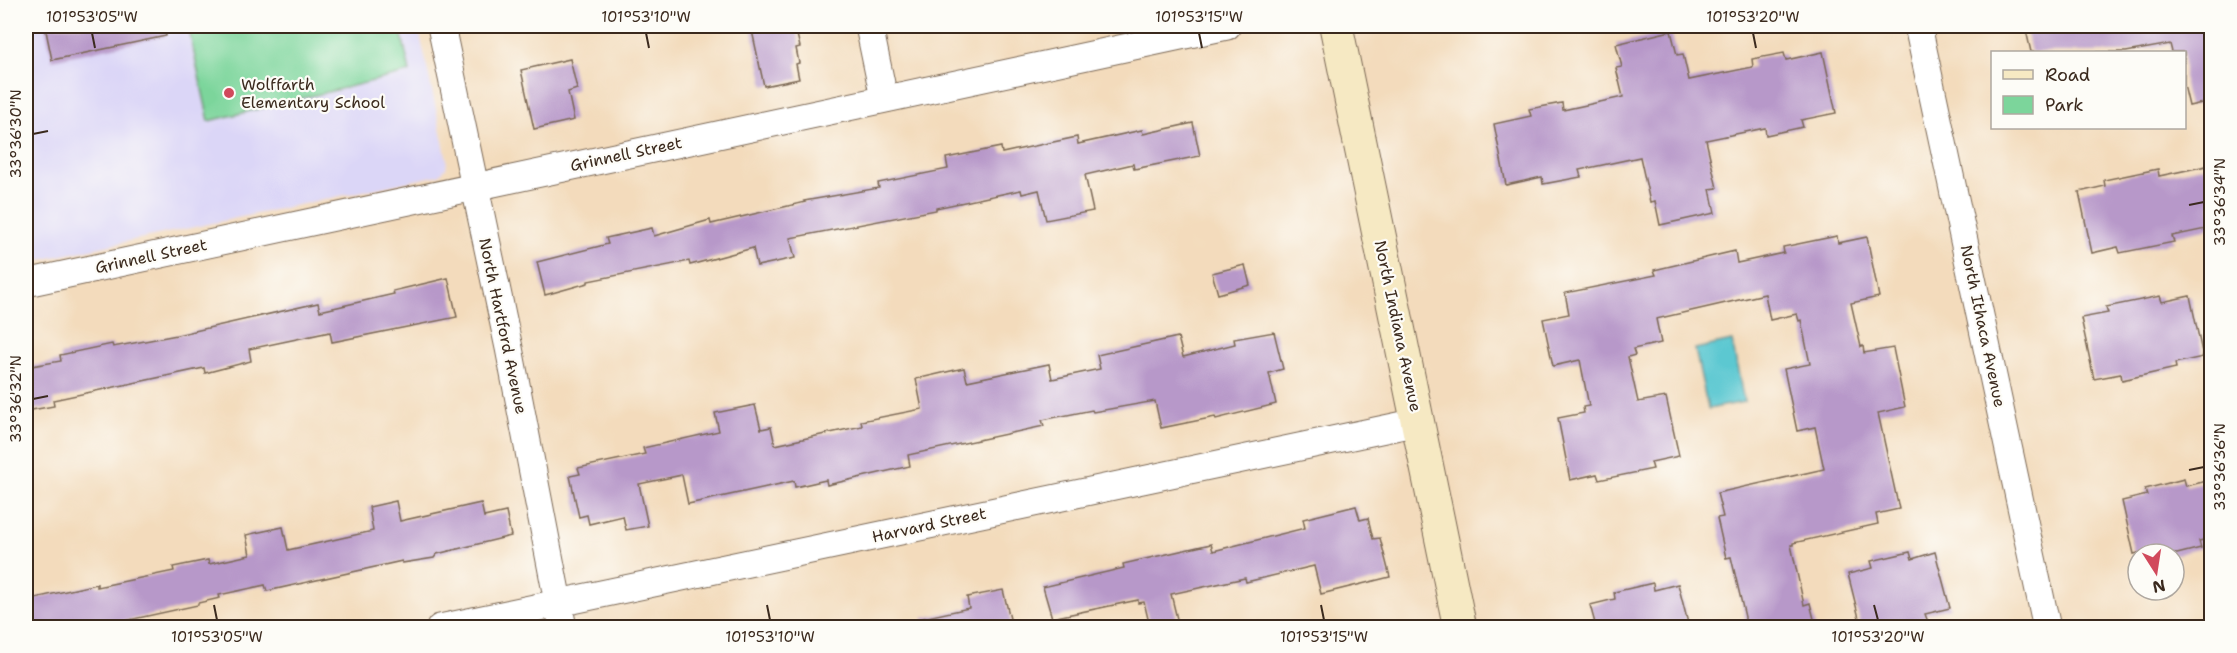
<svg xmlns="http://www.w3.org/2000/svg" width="2237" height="653" font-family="'Shantell Sans',sans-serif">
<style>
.built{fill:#dbd6f7}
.green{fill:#7cd59b;stroke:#5c805c;stroke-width:1.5}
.water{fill:#5bc8d1;stroke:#4b7978;stroke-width:1.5}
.building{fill:#b798c9}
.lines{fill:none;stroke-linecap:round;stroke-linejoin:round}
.minor-casing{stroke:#7b6855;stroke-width:29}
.secondary-casing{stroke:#7b6855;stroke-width:35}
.minor{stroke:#fff;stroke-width:27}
.secondary{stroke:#f6e9c3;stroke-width:33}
.ticks{fill:none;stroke:#3b2a1e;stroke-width:2}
.poi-dot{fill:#d1495b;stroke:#fdfcf7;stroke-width:2}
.labels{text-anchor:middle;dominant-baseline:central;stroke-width:4.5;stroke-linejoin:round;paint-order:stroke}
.poi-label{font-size:16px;fill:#3b2a1e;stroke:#fdfcf7;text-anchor:start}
.street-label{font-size:16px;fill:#3b2a1e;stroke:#fdfcf7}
.neatline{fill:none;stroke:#3b2a1e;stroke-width:2}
.ticks-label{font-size:15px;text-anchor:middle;fill:#3b2a1e}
</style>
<rect width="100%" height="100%" fill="#fdfcf7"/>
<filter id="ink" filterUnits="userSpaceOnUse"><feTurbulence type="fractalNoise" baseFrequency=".0167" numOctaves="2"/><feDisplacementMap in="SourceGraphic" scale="12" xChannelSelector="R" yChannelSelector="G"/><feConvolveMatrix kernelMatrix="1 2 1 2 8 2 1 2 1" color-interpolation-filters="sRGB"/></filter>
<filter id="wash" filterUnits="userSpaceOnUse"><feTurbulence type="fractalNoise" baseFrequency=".008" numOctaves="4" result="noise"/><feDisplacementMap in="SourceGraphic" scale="24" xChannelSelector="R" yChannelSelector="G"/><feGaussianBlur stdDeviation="1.35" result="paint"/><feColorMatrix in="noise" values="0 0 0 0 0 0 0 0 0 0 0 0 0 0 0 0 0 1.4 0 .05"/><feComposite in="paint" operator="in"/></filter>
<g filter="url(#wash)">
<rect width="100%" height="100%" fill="#f3dbbc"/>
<!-- built -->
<polygon class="built" points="26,26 418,26 447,160 446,168 439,175 26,263"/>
<!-- green -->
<polygon class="green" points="188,26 400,26 410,72 209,121"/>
<!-- water -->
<polygon class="water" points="1732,341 1744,402 1708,409 1695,349"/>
<g id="blocks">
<!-- building -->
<g class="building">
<polygon points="45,26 165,26 166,36 52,60"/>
<polygon points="751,26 795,26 800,47 796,48 799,63 796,64 799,79 764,86"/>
<polygon points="2025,26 2211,26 2211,101 2189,106 2184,85 2184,52 2172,52 2170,44 2126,52 2031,52"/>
<polygon points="1671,31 1677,55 1683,54 1689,80 1753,67 1752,59 1784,53 1786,60 1823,52 1836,113 1801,120 1803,127 1766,135 1765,128 1706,140 1717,188 1710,189 1715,213 1660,225 1655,201 1650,202 1640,157 1579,170 1581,177 1543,184 1542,177 1506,185 1494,124 1531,116 1529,109 1562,103 1563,110 1623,97 1616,68 1622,67 1616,44"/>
<polygon points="570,59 577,89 568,92 574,120 534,129 521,70"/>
<polygon points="1193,123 1200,156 1134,169 1133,164 1085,175 1093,211 1046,220 1039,190 1022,194 1021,190 936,208 936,210 790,238 795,258 757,266 753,248 690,265 689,261 588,281 588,283 545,295 537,262 608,244 606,238 652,228 654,236 710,220 711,224 805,202 804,201 879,188 878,183 948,169 946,158 1001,147 1002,153 1077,137 1078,144 1142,130 1143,134"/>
<polygon points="2211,165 2211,228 2172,236 2174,242 2120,253 2118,247 2092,253 2079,192 2105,186 2104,180 2158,169 2159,176"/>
<polygon points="1837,236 1838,243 1867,237 1879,297 1851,303 1861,347 1863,346 1864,353 1893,348 1905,407 1878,413 1899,509 1876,514 1878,524 1793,543 1793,545 1791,545 1804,605 1810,603 1816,627 1745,627 1745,617 1731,557 1726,558 1717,518 1723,517 1717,493 1824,469 1815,427 1797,431 1784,369 1810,364 1801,320 1799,321 1797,314 1770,320 1765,294 1656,319 1661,343 1633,349 1635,355 1628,357 1638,402 1666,397 1679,456 1651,462 1653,469 1599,480 1597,474 1570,480 1558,418 1584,413 1583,407 1589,406 1580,360 1553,366 1543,319 1569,314 1565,293 1656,275 1654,270 1735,251 1737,263 1784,253 1783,247"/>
<polygon points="1245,265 1250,285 1218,294 1212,273"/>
<polygon points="448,278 457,317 332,342 330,332 249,349 251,361 205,373 204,368 53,400 54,406 26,411 26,367 61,361 60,355 112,344 113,347 177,335 318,303 320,311 394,294 393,291"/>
<polygon points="2160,296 2162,302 2190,296 2203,357 2175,363 2176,368 2122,380 2121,374 2094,379 2081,318 2108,313 2106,307"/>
<polygon points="1274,332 1283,369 1269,373 1276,404 1216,419 1215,417 1161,428 1155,401 1093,412 1092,410 1042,420 1044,426 908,455 910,466 827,485 826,480 795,487 794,481 688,504 682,475 639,484 648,526 626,530 623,516 589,524 587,515 579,517 570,476 580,474 578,468 645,454 643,448 719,431 715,413 755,405 761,429 771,427 775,445 862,426 861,421 922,409 916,379 964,368 967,381 1049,364 1052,379 1100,369 1097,355 1178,337 1183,357 1235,344 1234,339"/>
<polygon points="2184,479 2186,486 2211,480 2211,538 2199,541 2201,548 2177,554 2157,554 2155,549 2134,554 2122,501 2147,495 2145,489"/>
<polygon points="396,501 400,521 481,503 484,517 506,512 511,536 437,554 434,558 402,563 402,561 267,591 265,585 219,595 220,598 198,603 198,605 97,627 26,627 26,600 97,584 97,587 174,571 173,567 208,560 209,564 250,555 246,535 283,527 288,550 373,531 369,507"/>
<polygon points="1356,506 1360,520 1368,518 1373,539 1380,538 1390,577 1321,594 1314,566 1246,582 1245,578 1171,594 1179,627 1150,627 1144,602 1138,603 1138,600 1052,618 1043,587 1124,568 1123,564 1211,544 1213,551 1305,528 1303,519"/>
<polygon points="1910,552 1912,559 1935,552 1950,608 1925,614 1928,622 1906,627 1883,627 1882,622 1861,626 1848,574 1873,568 1871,561"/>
<polygon points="1653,583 1654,590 1678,584 1689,627 1596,627 1590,605 1615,599 1614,592"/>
<polygon points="1003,590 1012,627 924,627 923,618 969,608 967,597"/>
</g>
</g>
</g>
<g filter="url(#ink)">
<use href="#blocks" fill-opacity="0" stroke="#7b6855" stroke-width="1.5"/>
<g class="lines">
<!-- minor casing -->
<g class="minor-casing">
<g id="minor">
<polyline points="441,26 509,348 563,628"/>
<polyline points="869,26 884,98"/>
<polyline points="1918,26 2047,628"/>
<polyline points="26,283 1227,26"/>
<polyline points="440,628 1418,422"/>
</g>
</g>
<!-- secondary casing -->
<g class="secondary-casing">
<polyline id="secondary" points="1336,26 1460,628"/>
</g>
<!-- minor -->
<use href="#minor" class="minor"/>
<!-- secondary -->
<use href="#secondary" class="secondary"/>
</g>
</g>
<!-- ticks -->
<path class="ticks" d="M92 33 95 48M646 33 649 48M1199 33 1202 48M1753 33 1756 48M33 134 48 131M2189 205 2204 202M33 399 48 396M2189 470 2204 467M214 605 217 620M767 605 770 620M1321 605 1324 620M1874 605 1878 620"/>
<!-- markers -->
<circle class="poi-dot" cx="229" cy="93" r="6"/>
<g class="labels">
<!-- poi labels -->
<g class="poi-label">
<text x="241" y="84">Wolffarth<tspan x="241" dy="18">Elementary School</tspan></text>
</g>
<!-- street labels -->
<g class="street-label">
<text transform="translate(626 154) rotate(-12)">Grinnell Street</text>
<text transform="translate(151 256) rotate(-12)">Grinnell Street</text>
<text transform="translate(503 326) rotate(78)">North Hartford Avenue</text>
<text transform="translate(1398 326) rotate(78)">North Indiana Avenue</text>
<text transform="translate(1983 326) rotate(78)">North Ithaca Avenue</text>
<text transform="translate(929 525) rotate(-12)">Harvard Street</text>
</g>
</g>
<!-- margin -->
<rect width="2237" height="653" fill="none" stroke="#fdfcf7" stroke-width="66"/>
<!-- legend -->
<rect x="1991" y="51" width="195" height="78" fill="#fdfcf7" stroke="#afa8a0" stroke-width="1.5"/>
<rect x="2003" y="70" width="30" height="9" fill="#f6e9c3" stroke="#afa8a0" stroke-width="1.5"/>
<text x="2045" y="81" font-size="18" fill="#3b2a1e">Road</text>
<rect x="2003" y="96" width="30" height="18" fill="#7cd59b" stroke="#afa8a0" stroke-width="1.5"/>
<text x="2045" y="111" font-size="18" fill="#3b2a1e">Park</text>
<!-- north arrow -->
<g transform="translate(2156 572) rotate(168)"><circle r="28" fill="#fdfcf7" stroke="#afa8a0" stroke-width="1.5"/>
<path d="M0-4.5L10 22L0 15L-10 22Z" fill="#d1495b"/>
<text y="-9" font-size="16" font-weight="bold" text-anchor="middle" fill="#3b2a1e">N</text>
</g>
<rect x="33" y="33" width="2171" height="587" class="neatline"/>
<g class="ticks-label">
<text x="92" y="22">101°53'05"W</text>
<text x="646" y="22">101°53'10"W</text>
<text x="1199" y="22">101°53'15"W</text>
<text x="1753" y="22">101°53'20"W</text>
<text transform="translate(16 134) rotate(-90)" y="5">33°36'30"N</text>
<text transform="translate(2220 202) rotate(-90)" y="5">33°36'34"N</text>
<text transform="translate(16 399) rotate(-90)" y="5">33°36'32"N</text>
<text transform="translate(2220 467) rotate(-90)" y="5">33°36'36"N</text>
<text x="217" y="642">101°53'05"W</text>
<text x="770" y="642">101°53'10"W</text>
<text x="1324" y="642">101°53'15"W</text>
<text x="1878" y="642">101°53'20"W</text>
</g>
</svg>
